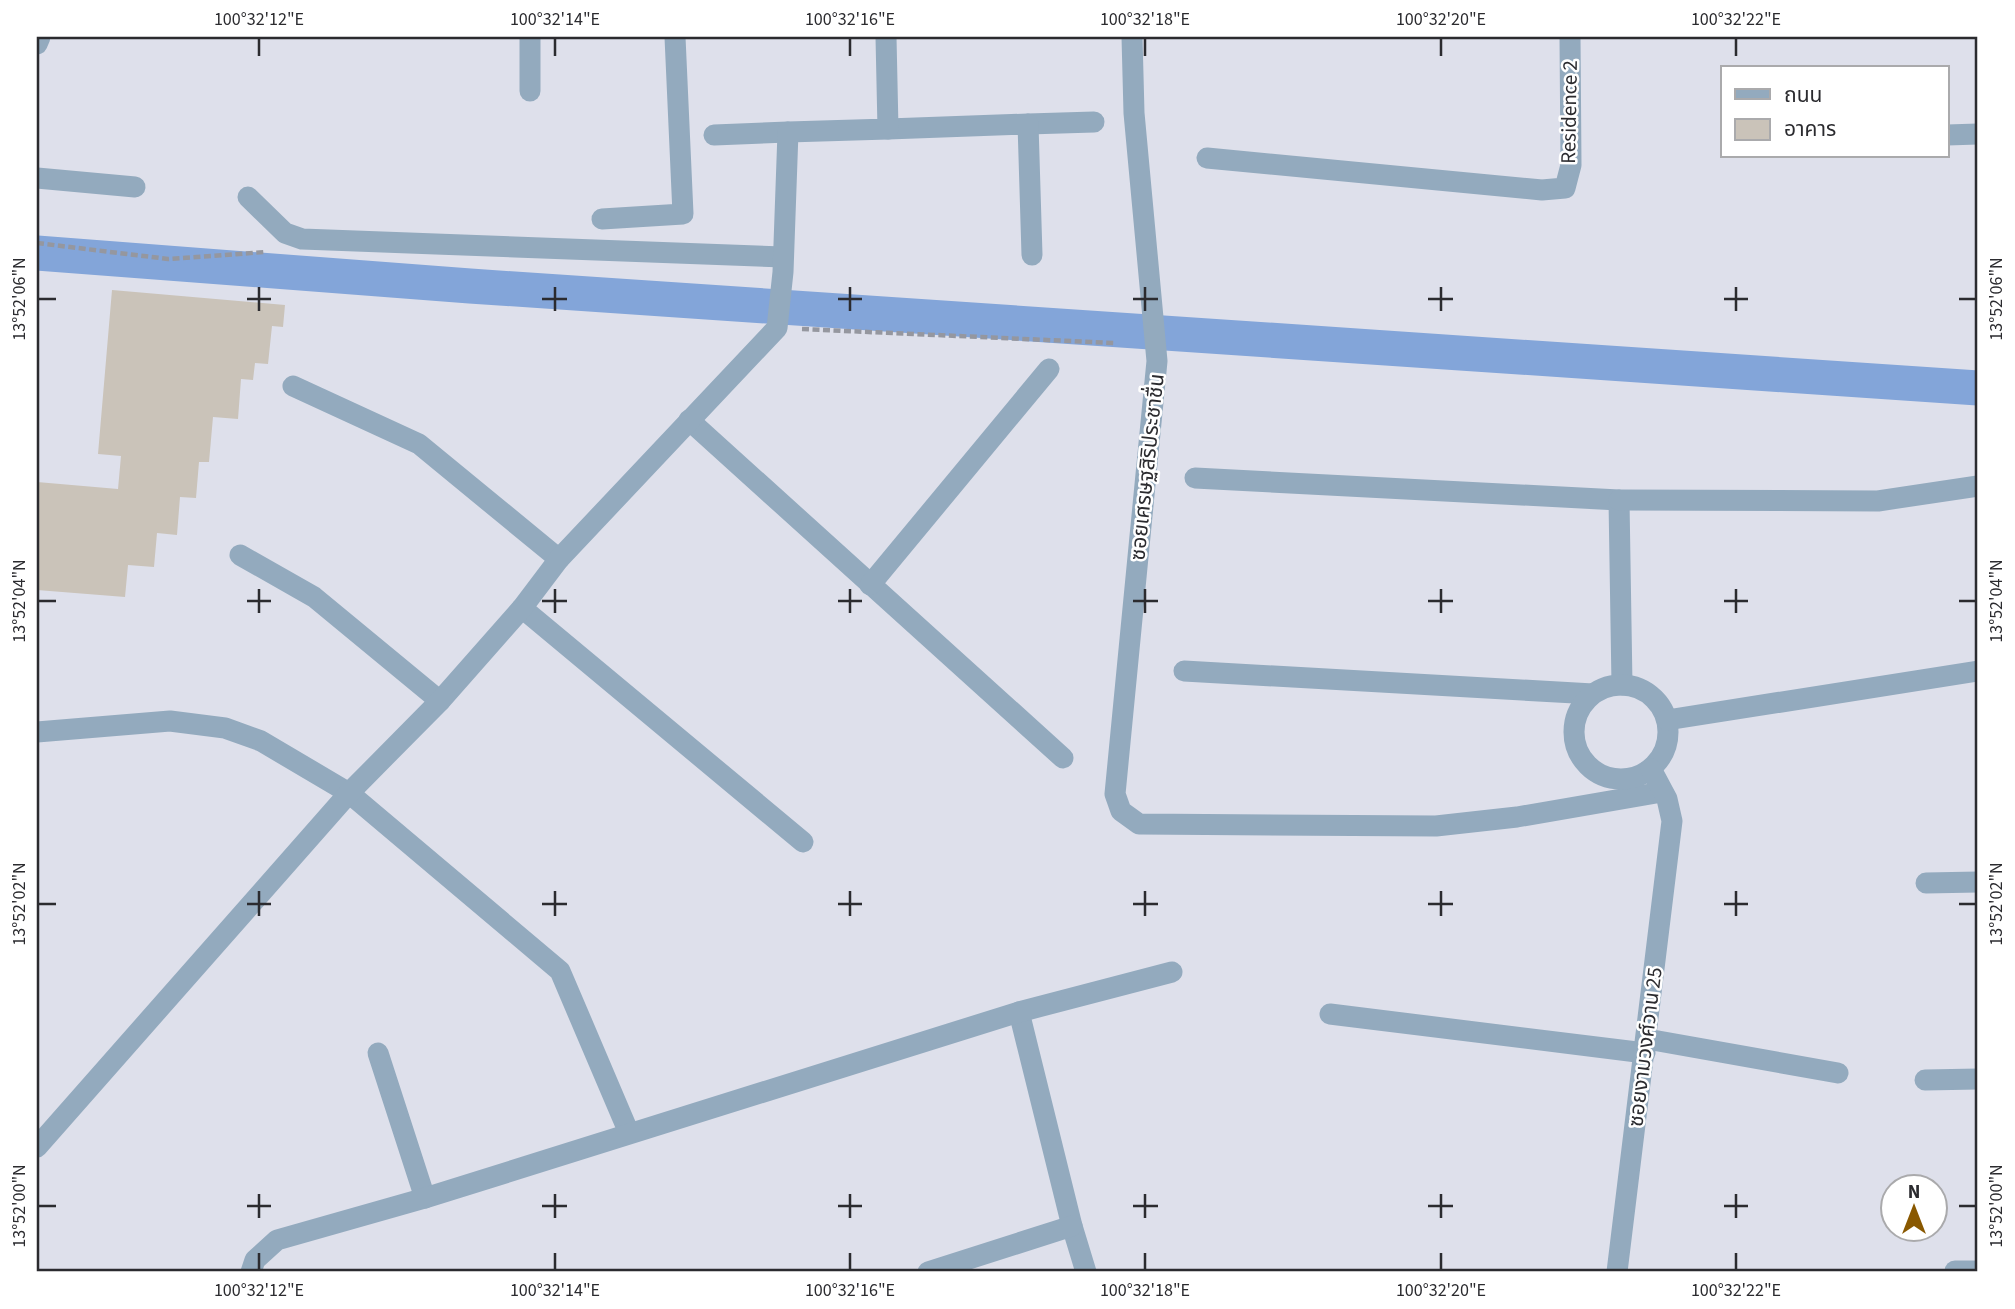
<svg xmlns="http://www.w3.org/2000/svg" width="2015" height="1309" font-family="'Source Sans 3','Noto Sans Thai',sans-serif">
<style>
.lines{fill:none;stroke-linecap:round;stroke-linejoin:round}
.canal{stroke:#83a5d9;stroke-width:35}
.building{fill:#cac3b9}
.path{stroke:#95979f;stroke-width:4.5;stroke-dasharray:7 3.5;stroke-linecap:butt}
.minor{stroke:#93aabe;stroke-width:21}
.ticks{fill:none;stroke:#2b2b2f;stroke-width:2.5}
.labels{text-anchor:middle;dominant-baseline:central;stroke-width:5;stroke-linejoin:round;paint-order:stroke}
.street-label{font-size:21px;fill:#2b2b2f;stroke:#fff}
.neatline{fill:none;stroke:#2b2b2f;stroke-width:2.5}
.ticks-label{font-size:18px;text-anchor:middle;fill:#2b2b2f}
</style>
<rect width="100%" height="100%" fill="#dee0eb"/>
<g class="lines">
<!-- canal -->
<polyline class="canal" points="37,253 470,286 1978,388"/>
</g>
<!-- building -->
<polygon class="building" points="112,290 285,305 283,327 272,326 268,364 255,363 253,380 241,379 238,419 213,417 209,462 199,462 196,498 180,497 177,535 157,533 154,567 128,565 125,597 37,590 37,482 118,489 121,456 98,454"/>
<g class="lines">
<!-- path -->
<g class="path">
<polyline points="37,243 168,259 265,252"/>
<polyline points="802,329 1114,343"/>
</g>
<!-- minor -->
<g class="minor">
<polyline points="1132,37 1134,113 1157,361 1115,794 1121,811 1139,824 1436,826 1517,817 1662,792"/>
<polyline points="37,44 40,37"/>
<polyline points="530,91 530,37"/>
<polyline points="1028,124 1094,122"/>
<polyline points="888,129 1028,124 1032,255"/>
<polyline points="714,135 788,132"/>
<polyline points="1947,135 1978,134"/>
<polyline points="1207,158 1542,190 1565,188 1571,165 1570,37"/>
<polyline points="37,178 135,187"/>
<polyline points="248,197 285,233 302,239 783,257"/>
<polyline points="602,219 683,214 675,37"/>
<polyline points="293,386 419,444 559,559"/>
<polyline points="689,420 1063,758"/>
<polyline points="1195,478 1619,500 1622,685"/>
<polyline points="1619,500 1878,501 1978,486"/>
<polyline points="240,555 314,597 440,701"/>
<polyline points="870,585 1049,369"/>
<polyline points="522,608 803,842"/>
<polyline points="1184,671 1593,694"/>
<circle cx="1621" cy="732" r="47"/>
<polyline points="1667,720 1978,671"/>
<polyline points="37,732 170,721 225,728 261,741 349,793 560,971 629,1133"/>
<polyline points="1926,883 1978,882"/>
<polyline points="1019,1012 1072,1226 1086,1272"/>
<polyline points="1330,1014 1645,1053"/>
<polyline points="1647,1039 1838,1073"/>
<polyline points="378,1053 425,1198"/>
<polyline points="1925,1080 1978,1079"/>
<polyline points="37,1147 349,793 440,701 522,608 559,559 777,328 783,272 788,132 888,129 886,37"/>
<polyline points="1955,1271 1978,1271"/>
<polyline points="251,1272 255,1260 277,1240 425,1198 1019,1012 1172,972"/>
<polyline points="928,1272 1072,1226"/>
<polyline points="1617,1272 1672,821 1667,799 1651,769"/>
</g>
</g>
<!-- ticks -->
<path class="ticks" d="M259 38V56M555 38V56M850 38V56M1145 38V56M1441 38V56M1736 38V56M259 287V311M555 287V311M850 287V311M1145 287V311M1441 287V311M1736 287V311M38 299H56M247 299H271M542 299H567M838 299H862M1133 299H1158M1428 299H1453M1724 299H1748M1959 299H1976M259 589V613M555 589V613M850 589V613M1145 589V613M1441 589V613M1736 589V613M38 601H56M247 601H271M542 601H567M838 601H862M1133 601H1158M1428 601H1453M1724 601H1748M1959 601H1976M259 891V916M555 891V916M850 891V916M1145 891V916M1441 891V916M1736 891V916M38 904H56M247 904H271M542 904H567M838 904H862M1133 904H1158M1428 904H1453M1724 904H1748M1959 904H1976M259 1194V1218M555 1194V1218M850 1194V1218M1145 1194V1218M1441 1194V1218M1736 1194V1218M38 1206H56M247 1206H271M542 1206H567M838 1206H862M1133 1206H1158M1428 1206H1453M1724 1206H1748M1959 1206H1976M259 1253V1270M555 1253V1270M850 1253V1270M1145 1253V1270M1441 1253V1270M1736 1253V1270"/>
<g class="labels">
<!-- street labels -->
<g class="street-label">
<text transform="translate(1569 112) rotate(-89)">Residence 2</text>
<text transform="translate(1147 467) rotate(-84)">ซอยเศรษฐสิริประชาชื่น</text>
<text transform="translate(1645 1047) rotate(-83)">ซอยงามวงศ์วาน 25</text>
</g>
</g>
<!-- border -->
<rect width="2015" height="1309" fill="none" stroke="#ffffff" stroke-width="77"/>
<!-- legend -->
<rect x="1721" y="66" width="228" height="91" fill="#ffffff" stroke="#aaaaac" stroke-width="2"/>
<rect x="1735" y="89" width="35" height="10" fill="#93aabe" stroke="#aaaaac" stroke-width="2"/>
<text x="1784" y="102" font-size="21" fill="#2b2b2f">ถนน</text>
<rect x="1735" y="119" width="35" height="21" fill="#cac3b9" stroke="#aaaaac" stroke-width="2"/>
<text x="1784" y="136" font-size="21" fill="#2b2b2f">อาคาร</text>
<!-- north arrow -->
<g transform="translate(1914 1208)"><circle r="33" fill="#ffffff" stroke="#aaaaac" stroke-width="2"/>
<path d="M0-5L12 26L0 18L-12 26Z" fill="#895800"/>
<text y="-10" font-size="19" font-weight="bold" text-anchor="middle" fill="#2b2b2f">N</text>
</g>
<rect x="38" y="38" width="1938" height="1232" class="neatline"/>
<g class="ticks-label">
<text x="259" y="25">100°32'12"E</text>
<text x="555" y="25">100°32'14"E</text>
<text x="850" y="25">100°32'16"E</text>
<text x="1145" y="25">100°32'18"E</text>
<text x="1441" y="25">100°32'20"E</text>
<text x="1736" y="25">100°32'22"E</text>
<text transform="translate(19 299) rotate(-90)" y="6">13°52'06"N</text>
<text transform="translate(1996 299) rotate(-90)" y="6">13°52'06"N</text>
<text transform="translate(19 601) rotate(-90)" y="6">13°52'04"N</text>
<text transform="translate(1996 601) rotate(-90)" y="6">13°52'04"N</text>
<text transform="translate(19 904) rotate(-90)" y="6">13°52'02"N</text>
<text transform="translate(1996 904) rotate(-90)" y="6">13°52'02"N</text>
<text transform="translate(19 1206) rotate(-90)" y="6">13°52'00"N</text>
<text transform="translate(1996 1206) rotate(-90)" y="6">13°52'00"N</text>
<text x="259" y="1296">100°32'12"E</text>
<text x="555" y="1296">100°32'14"E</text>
<text x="850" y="1296">100°32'16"E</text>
<text x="1145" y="1296">100°32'18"E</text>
<text x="1441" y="1296">100°32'20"E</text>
<text x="1736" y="1296">100°32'22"E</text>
</g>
</svg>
